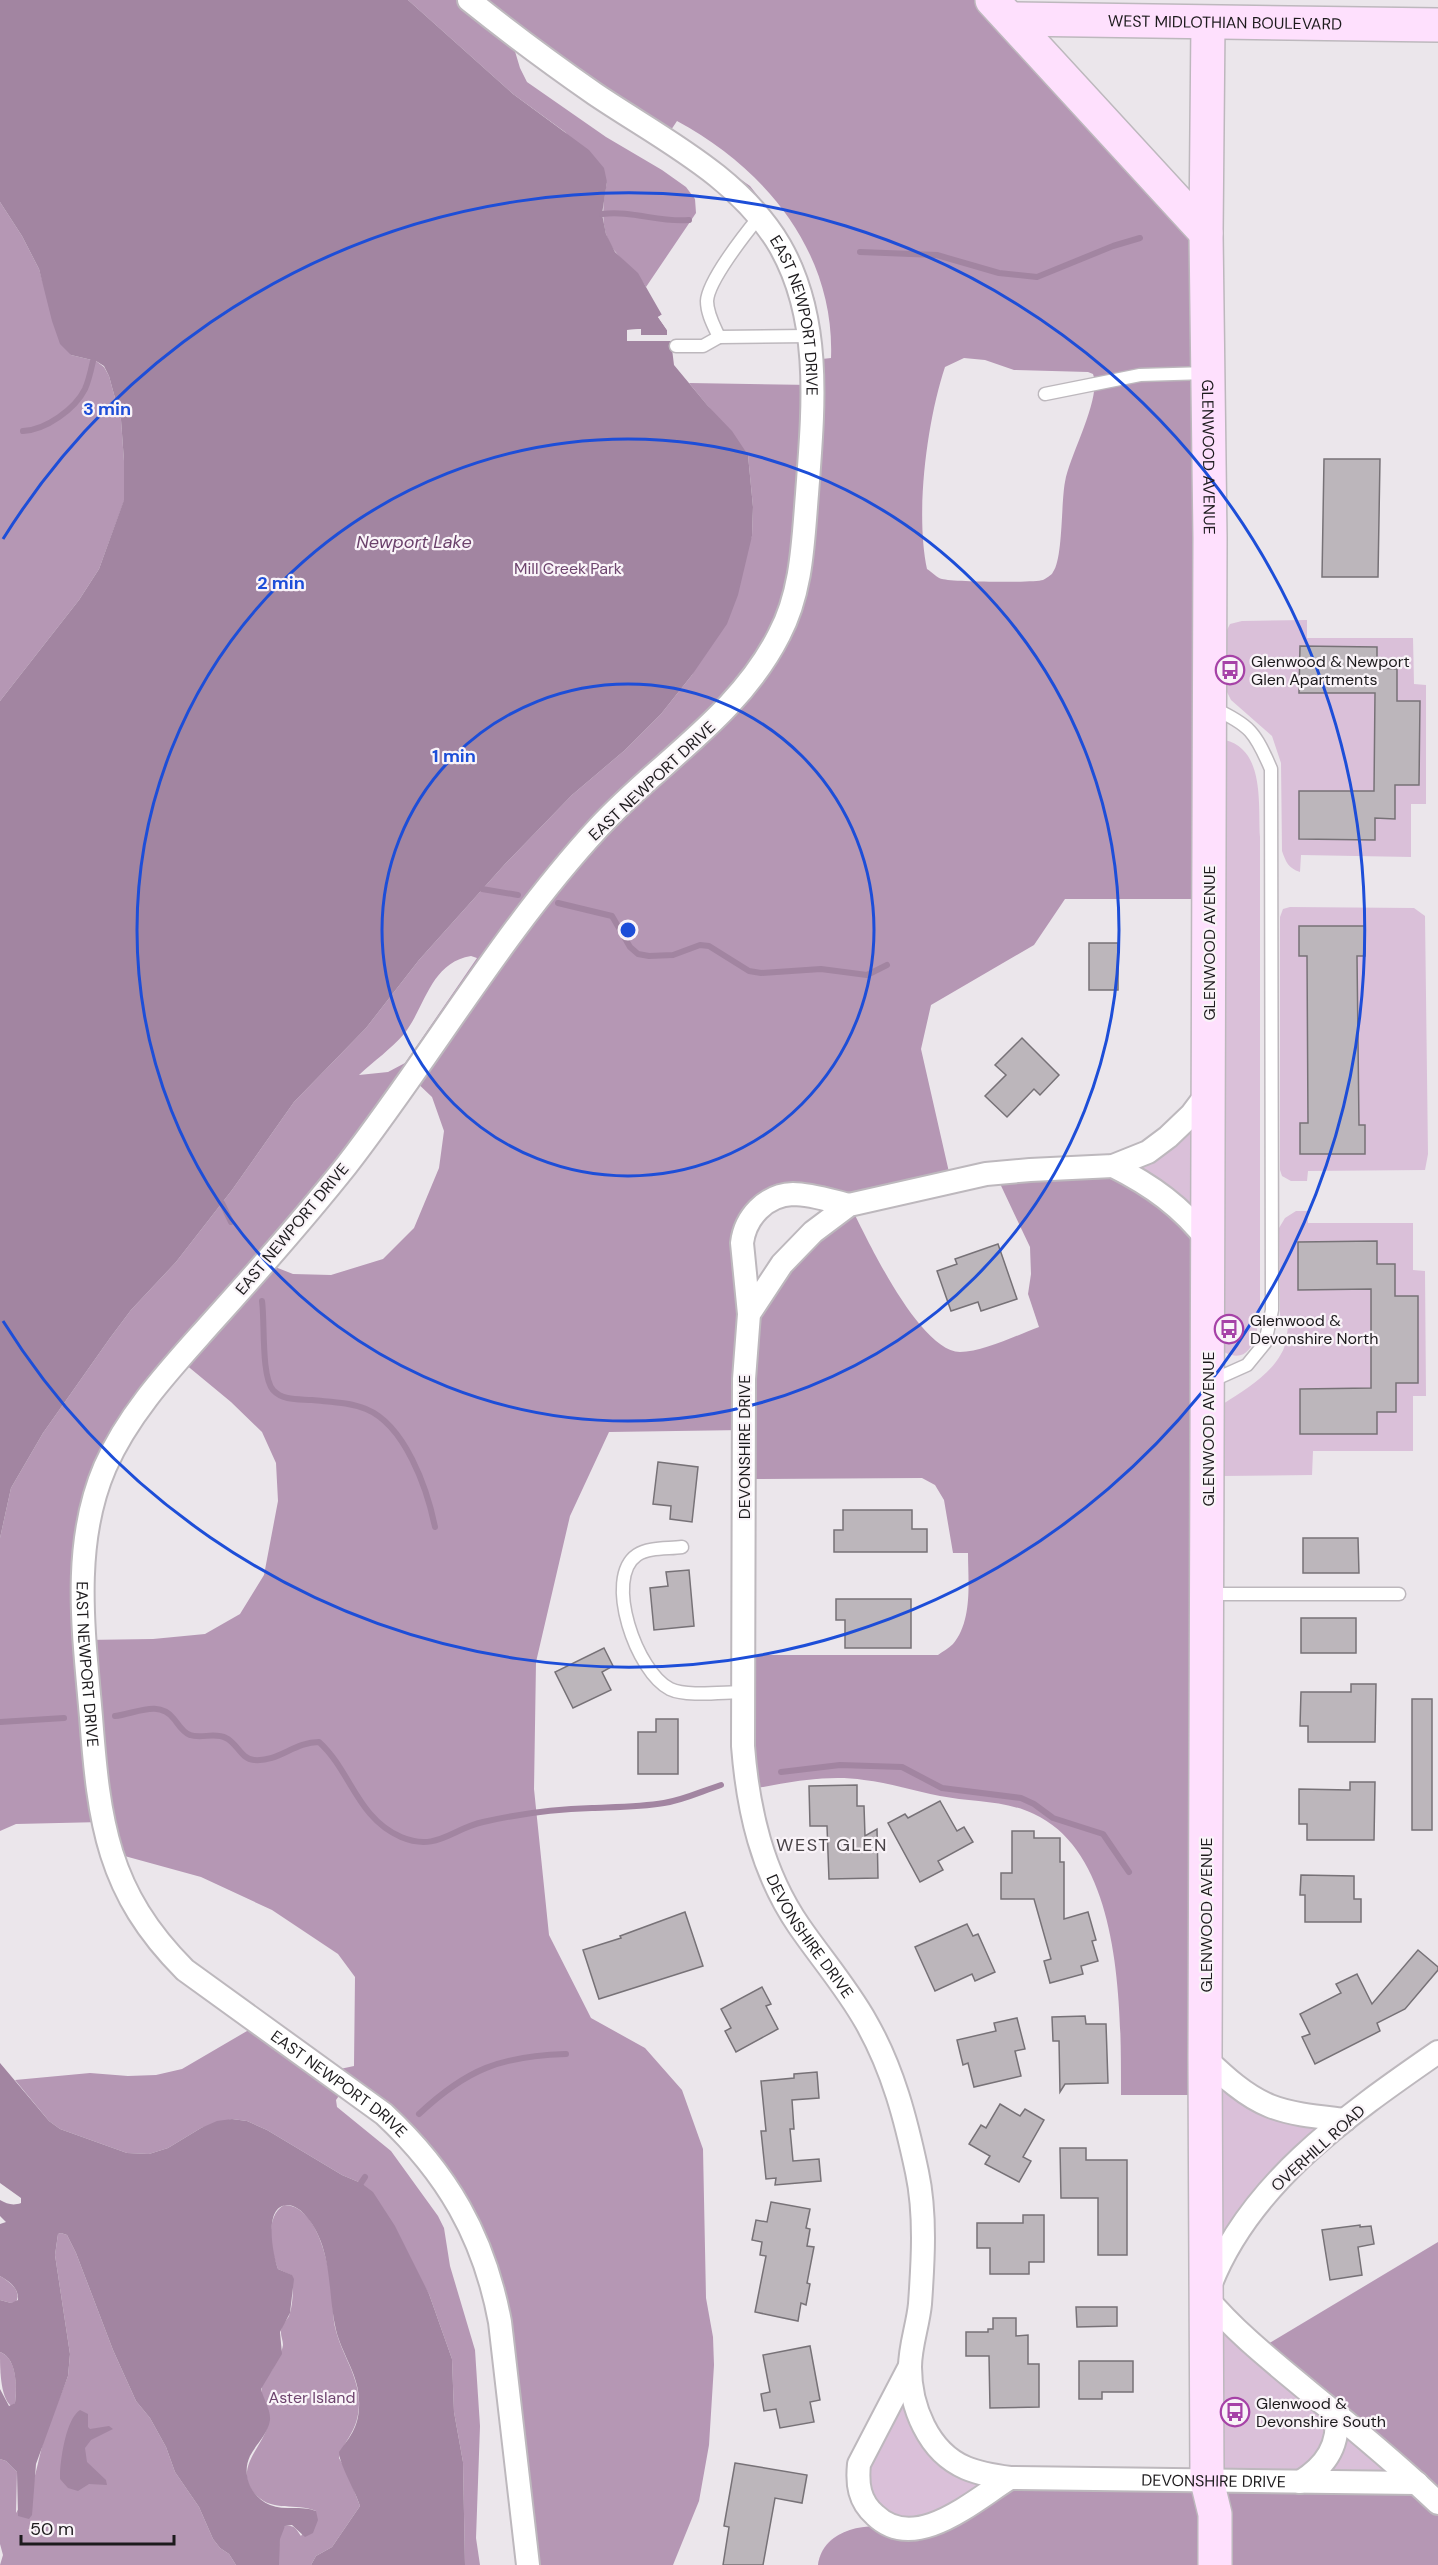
<svg xmlns="http://www.w3.org/2000/svg" width="1438" height="2565" font-family="'DM Sans',sans-serif">
<style>
.green{fill:#dac0d9;fill-rule:evenodd}
.forest{fill:#b597b4;fill-rule:evenodd}
.water{fill:#a285a1}
.pier{fill:#ebe6eb}
.lines{fill:none;stroke-linecap:round;stroke-linejoin:round}
.stream{stroke:#a285a1;stroke-width:6}
.building{fill:#bcb6bb;stroke:#777277;stroke-width:1.5}
.lane-casing{stroke:#bdb8bd;stroke-width:15}
.street-casing{stroke:#bdb8bd;stroke-width:26}
.secondary-casing{stroke:#bdb8bd;stroke-width:36}
.lane{stroke:#fff;stroke-width:12}
.street{stroke:#fff;stroke-width:22}
.secondary{stroke:#fee0fd;stroke-width:33}
.ring{fill:none;stroke:#1d4ed8;stroke-width:3}
.labels{text-anchor:middle;dominant-baseline:central;stroke-width:4.5;stroke-linejoin:round;paint-order:stroke}
.street-label{font-size:16px;fill:#1d1b1d;stroke:#f9f3f8}
.park-label{font-size:16px;fill:#6e446e;stroke:#f9f3f8}
.poi-label{font-size:16px;fill:#1d1b1d;stroke:#f9f3f8;text-anchor:start}
.water-label{font-size:18px;font-style:italic;fill:#6b416b;stroke:#f9f3f8}
.neighbourhood-label{font-size:18px;letter-spacing:1.5px;fill:#494448;stroke:#f9f3f8}
.centre{fill:#1d4ed8;stroke:#f9f3f8;stroke-width:3}
.ring-label{font-size:18px;text-anchor:middle;font-weight:bold;fill:#1d4ed8;stroke:#f9f3f8;stroke-width:4.5;stroke-linejoin:round;paint-order:stroke}
</style>
<rect width="100%" height="100%" fill="#ebe6eb"/>
<!-- green -->
<g class="green">
<path d="M1307 620V638H1413L1414 684 1426 685V804H1411V857L1301 855 1300 872C1288 868 1286 862 1282 851L1281 763 1272 736 1231 700 1226 690V632L1230 624 1242 621ZM1300 646 1377 647V669L1397 701 1420 702 1419 784 1395 785V819H1375L1374 840 1299 839 1300 791H1374L1375 693H1300Z"/>
<path d="M1225 740C1265 750 1258 804 1260 837V1303C1259 1323 1256 1369 1224 1352Z"/>
<path d="M1290 907 1414 908 1425 916 1428 1154 1425 1170 1308 1171 1307 1181H1291L1282 1176 1280 1170V917L1283 909ZM1299 926H1365V956H1357V969L1359 1125H1365V1154H1300V1123H1308L1307 956Z"/>
<polygon points="1191,1115 1208,1241 1113,1166"/>
<path d="M1296 1211H1307L1308 1223H1413V1270L1425 1271 1426 1396H1413V1451H1313L1312 1475 1222 1476 1223 1404C1243 1391 1269 1376 1281 1354 1288 1344 1287 1328 1289 1317L1280 1316 1279 1228 1285 1218ZM1377 1241V1264L1395 1296 1396 1412H1377V1434H1300V1389L1371 1388V1289L1298 1290V1242Z"/>
<path d="M1205 2058 1228 2080 1345 2120 1297 2162 1206 2297 1417 2483 818 2565C823 2530 858 2527 887 2526L858 2481 910 2366 916 2407 966 2468 1207 2481Z"/>
</g>
<!-- forest -->
<g class="forest">
<path d="M408 0H992L1206 233 1209 899H1065L1034 945 931 1005 921 1049 951 1181 850 1205C867 1239 919 1351 960 1352 983 1352 1017 1335 1039 1327L1028 1294 1031 1274 1030 1247 995 1173 1113 1166 1196 1225 1206 2095H1121C1121 2011 1123 1855 1034 1814 1005 1800 970 1802 940 1796 914 1791 890 1783 864 1780 826 1774 785 1783 747 1790L743 1655H938C942 1652 949 1648 953 1644 973 1620 968 1581 968 1553H953L944 1500 935 1485 922 1478 743 1479V1430L609 1432 570 1516 536 1662 534 1789 549 1935 591 2018 645 2048 682 2090 703 2149 706 2298 713 2337 714 2365 709 2445 699 2501 673 2565H519L492 2330 473 2263 461 2232 443 2200 414 2158 388 2130 341 2093 336 2100 337 2107 391 2151 438 2216 444 2228 450 2266 475 2350 480 2426 476 2538 480 2565H465L463 2462 454 2412 452 2359 429 2294 361 2183 342 2175 267 2130 247 2121 232 2119 201 2128 168 2148 149 2154 127 2153 60 2129 49 2121 15 2080 90 2073 128 2076 156 2075 182 2069 259 2024 326 2072 354 2066 355 1977 338 1954 272 1910 201 1877 110 1852 102 1822 16 1824 0 1831V1538L11 1488 43 1433 110 1338 131 1310 176 1262 232 1190 294 1102 366 1028 419 960 505 864 572 795 625 750 661 714 692 675 752 536 753 507 748 455 689 383 812 385 805 312 748 204 514 48 520 68 527 82 606 137 662 170 686 187 695 199 696 213 646 287C638 274 628 266 618 255 599 235 602 206 607 182L565 132 513 94ZM677 121C766 169 835 253 831 358L822 359 815 300 802 262 784 229 750 186 671 130ZM964 358 985 360 1014 370 1088 372 1093 374C1102 398 1070 454 1065 482 1061 502 1063 559 1053 572 1052 575 1045 579 1043 580 1033 583 953 582 942 579 937 578 932 572 927 569 915 513 927 421 945 367ZM471 956 477 958 405 1063 388 1072 359 1075C374 1061 391 1049 404 1034 426 1006 430 963 471 956ZM412 1078 432 1097 444 1131 439 1168 414 1228 383 1259 331 1275 293 1274 265 1263ZM793 1194 849 1205 749 1313 751 1217ZM179 1359 231 1402 262 1432 276 1463 278 1501 264 1575 240 1614 205 1634 153 1639 85 1640 94 1498Z"/>
<polygon points="0,202 22,236 39,269 46,293 71,355 96,361 104,367 109,376 121,420 124,461 124,501 99,569 79,600 0,701"/>
<path d="M284 2205C314 2205 326 2253 330 2277 334 2295 331 2313 336 2331 343 2357 359 2376 359 2404 358 2432 346 2436 339 2458L347 2472 360 2506 332 2547 316 2556 311 2565H279C279 2553 277 2535 285 2526 295 2525 296 2529 301 2536L316 2511C295 2502 274 2513 256 2495 232 2470 262 2448 268 2425 271 2411 259 2399 262 2385 264 2377 271 2374 274 2366 277 2360 282 2352 283 2345 283 2339 279 2333 282 2327 283 2323 287 2320 289 2316 293 2305 294 2286 291 2275L278 2269C271 2251 264 2217 284 2205Z"/>
<polygon points="61,2233 67,2235 76,2253 113,2350 136,2401 150,2418 166,2447 175,2472 199,2507 213,2539 220,2548 229,2554 236,2565 0,2565 3,2555 0,2544 0,2459 6,2461 17,2472 16,2513 33,2484 44,2438 68,2376 70,2354 55,2255 58,2234"/>
<path d="M1438 2242V2565H818C823 2529 867 2521 897 2529L1010 2478 1416 2483 1258 2350Z"/>
<path d="M0 2276C10 2282 22 2291 16 2302L11 2303 0 2300Z"/>
<path d="M0 2352C17 2358 17 2387 15 2403L11 2406C0 2397 0 2368 0 2352Z"/>
</g>
<!-- water -->
<g class="water">
<polygon points="0,0 408,0 513,94 589,150 604,168 607,182 602,214 606,234 615,252 638,273 662,315 658,317 667,330 667,335 641,335 641,329 627,330 627,341 671,341 674,365 708,406 732,431 748,455 753,507 752,536 738,595 727,624 692,675 661,714 625,750 572,795 505,864 419,960 366,1028 294,1102 232,1190 176,1262 131,1310 110,1338 43,1433 11,1488 0,1538 0,701 79,600 99,569 124,500 124,461 121,420 109,376 104,366 96,361 71,355 60,344 52,321 39,269 22,236 0,202"/>
<path d="M0 2063 49 2121 60 2129 127 2153 149 2154 168 2148 201 2128 217 2121 232 2119 247 2121 267 2130 342 2175 361 2183 373 2192 395 2226 429 2294 452 2359 454 2412 463 2462 465 2565H311L316 2556 332 2547 360 2506C356 2492 339 2464 339 2452 350 2437 358 2428 359 2408 361 2376 343 2358 336 2330 327 2293 334 2249 306 2216 302 2211 295 2205 287 2205 263 2206 273 2255 278 2269L292 2275 294 2279 290 2313 280 2332 282 2354 261 2389C263 2398 271 2410 270 2420 268 2434 256 2444 250 2456 241 2475 251 2497 270 2505 285 2511 301 2505 316 2511L318 2520 313 2533 305 2537 292 2525 285 2526 280 2539 279 2565H236L229 2554 220 2548 213 2539 199 2507 175 2472 166 2447 150 2418 136 2401 113 2350 76 2253 67 2235 61 2233 58 2234 55 2255 70 2354 68 2376 36 2464 32 2515 29 2519 18 2516 17 2472 6 2461 0 2459V2389L9 2406 15 2403C17 2387 17 2358 0 2352V2300L11 2303 18 2300C19 2288 9 2281 0 2276V2224L6 2222 0 2216V2200C7 2204 13 2206 21 2203V2198L0 2183Z"/>
<path d="M80 2410 88 2414V2427L90 2429 109 2426 113 2429 91 2440 85 2448 87 2462 106 2480 107 2485 89 2484 78 2491 68 2488 60 2479V2473C61 2457 66 2419 80 2410Z"/>
</g>
<!-- pier -->
<polygon class="pier" points="664,313 662,318 670,330 668,338 674,341 627,341 627,330 641,329 641,335 667,335 667,330 658,317"/>
<g class="lines">
<!-- stream -->
<g class="stream">
<path d="M602 214C632 210 660 223 689 220"/>
<polyline points="860,252 937,255 999,273 1037,277 1113,246 1140,238"/>
<path d="M23 431C46 430 75 409 85 389 89 380 91 370 93 361"/>
<polyline points="482,889 518,895"/>
<polyline points="558,903 612,916 630,947 638,954 649,956 673,955 700,945 709,946 749,971 761,973 821,969 867,975 887,965"/>
<polyline points="222,1203 231,1222"/>
<path d="M262 1301C265 1322 261 1376 273 1390 283 1401 299 1399 312 1400 330 1402 349 1402 366 1409 405 1425 427 1488 435 1527"/>
<path d="M115 1716C135 1714 159 1699 174 1719 178 1724 183 1733 190 1735 201 1739 215 1732 226 1738 237 1743 241 1759 254 1760 279 1762 294 1742 319 1742 351 1771 357 1818 401 1837 437 1852 451 1829 483 1822 518 1814 556 1809 592 1808 616 1807 640 1807 664 1803 684 1800 702 1791 721 1785"/>
<polyline points="0,1722 64,1718"/>
<polyline points="781,1772 840,1765 902,1767 942,1788 1021,1798 1034,1804 1053,1818 1103,1834 1129,1872"/>
<path d="M419 2114C467 2069 501 2056 566 2054"/>
<polyline points="361,2183 365,2177"/>
</g>
</g>
<!-- building -->
<g class="building">
<polygon points="1324,459 1380,459 1378,577 1322,577"/>
<polygon points="1300,646 1377,647 1377,668 1397,669 1397,701 1420,701 1419,785 1395,785 1395,819 1375,818 1375,840 1299,839 1299,791 1374,791 1375,693 1299,693"/>
<polygon points="1299,926 1365,926 1365,956 1357,956 1359,1125 1365,1125 1365,1154 1300,1154 1300,1123 1308,1123 1307,956 1299,956"/>
<rect x="1089" y="943" width="29" height="47"/>
<polygon points="1022,1038 1059,1075 1040,1095 1034,1089 1007,1117 985,1096 1006,1075 995,1065"/>
<polygon points="1377,1241 1377,1264 1395,1264 1395,1296 1418,1296 1418,1383 1396,1383 1396,1412 1377,1412 1377,1434 1300,1434 1300,1389 1371,1388 1371,1289 1298,1290 1298,1242"/>
<polygon points="998,1244 1017,1299 981,1311 978,1302 951,1311 937,1271 957,1264 955,1259"/>
<polygon points="658,1462 698,1467 692,1522 670,1519 671,1506 653,1504"/>
<polygon points="843,1510 912,1510 912,1529 927,1529 927,1552 834,1552 834,1530 843,1530"/>
<polygon points="1303,1538 1358,1538 1359,1573 1303,1573"/>
<polygon points="689,1570 694,1626 654,1630 650,1588 668,1586 666,1572"/>
<polygon points="836,1599 911,1599 911,1648 845,1648 845,1620 836,1620"/>
<rect x="1301" y="1618" width="55" height="35"/>
<polygon points="604,1648 613,1666 602,1672 611,1690 573,1708 555,1672"/>
<polygon points="1351,1684 1376,1684 1375,1742 1308,1742 1308,1726 1300,1726 1301,1692 1351,1692"/>
<rect x="1412" y="1699" width="20" height="131"/>
<polygon points="656,1719 678,1719 678,1774 638,1774 638,1732 656,1732"/>
<polygon points="1350,1782 1375,1782 1374,1840 1307,1840 1307,1824 1299,1824 1299,1789 1350,1790"/>
<polygon points="857,1785 857,1806 864,1806 865,1836 877,1829 878,1878 829,1879 827,1826 810,1826 809,1786"/>
<polygon points="940,1801 957,1831 964,1827 973,1842 938,1861 943,1870 920,1882 888,1823 905,1814 908,1818"/>
<polygon points="1012,1831 1034,1831 1034,1838 1060,1838 1060,1862 1064,1862 1064,1919 1088,1912 1096,1940 1092,1941 1098,1961 1081,1966 1083,1974 1050,1983 1044,1961 1051,1959 1034,1899 1001,1899 1001,1873 1012,1873"/>
<polygon points="1301,1875 1354,1876 1354,1899 1361,1899 1361,1922 1305,1922 1305,1895 1300,1895"/>
<polygon points="685,1912 703,1966 599,1999 583,1950 621,1938 620,1936"/>
<polygon points="967,1924 973,1936 978,1934 995,1972 975,1981 972,1974 935,1991 915,1947"/>
<polygon points="1418,1950 1438,1967 1438,1970 1405,2009 1377,2023 1380,2031 1315,2064 1302,2037 1310,2034 1300,2014 1341,1993 1336,1984 1357,1974 1372,2004"/>
<polygon points="762,1987 771,2004 766,2006 778,2029 736,2052 725,2031 731,2028 721,2009"/>
<polygon points="1085,2016 1086,2024 1106,2024 1108,2083 1065,2084 1060,2092 1059,2041 1053,2041 1052,2017"/>
<polygon points="1017,2018 1025,2049 1015,2051 1021,2076 974,2087 968,2063 963,2065 957,2040 996,2031 994,2023"/>
<polygon points="817,2072 819,2098 792,2100 794,2129 790,2129 793,2161 819,2159 821,2181 775,2185 776,2178 766,2179 761,2131 766,2131 761,2081 794,2078 794,2074"/>
<polygon points="1000,2104 1020,2116 1025,2109 1044,2120 1023,2157 1031,2161 1019,2182 985,2164 990,2156 969,2144 981,2125 986,2128"/>
<polygon points="1060,2148 1086,2148 1086,2160 1127,2160 1127,2255 1098,2255 1098,2198 1061,2198"/>
<polygon points="771,2202 810,2209 806,2228 810,2229 807,2246 814,2247 807,2283 810,2284 806,2305 801,2303 798,2321 755,2312 766,2256 760,2255 762,2242 752,2240 756,2220 767,2222"/>
<polygon points="1023,2215 1044,2215 1044,2262 1029,2262 1029,2274 990,2274 990,2248 977,2248 977,2223 1023,2223"/>
<polygon points="1360,2225 1360,2227 1371,2226 1374,2244 1358,2247 1362,2275 1330,2280 1322,2230"/>
<polygon points="1076,2307 1117,2307 1117,2326 1077,2327"/>
<polygon points="993,2318 1016,2318 1016,2336 1028,2335 1028,2364 1039,2364 1039,2407 990,2408 989,2356 966,2356 966,2332 988,2332 988,2329 993,2329"/>
<polygon points="810,2346 820,2400 810,2402 814,2422 780,2428 776,2409 764,2411 761,2394 770,2392 763,2355"/>
<polygon points="1079,2361 1133,2361 1133,2392 1102,2392 1102,2399 1079,2399"/>
<polygon points="735,2463 807,2475 802,2503 775,2498 763,2565 723,2565 729,2527 724,2526"/>
</g>
<g class="lines">
<!-- lane casing -->
<g class="lane-casing">
<g id="lane">
<path d="M759 217C745 234 708 281 707 301 707 314 714 326 719 337L809 336"/>
<polyline points="676,346 703,346 719,337"/>
<polyline points="1045,394 1140,375 1207,373"/>
<path d="M1209 1382 1247 1365 1265 1343 1272 1310 1271 769C1255 732 1250 725 1213 708"/>
<path d="M682 1547C668 1549 649 1547 637 1555 603 1578 637 1673 670 1689 687 1697 723 1692 743 1692"/>
<polyline points="1209,1594 1399,1594"/>
</g>
</g>
<!-- street casing -->
<g class="street-casing">
<g id="street">
<path id="s1" d="M469 0C510 33 552 64 595 94 660 138 739 176 780 246 823 321 813 412 807 494 803 542 802 592 779 635 738 716 659 762 599 827 503 931 432 1055 346 1166 303 1220 258 1271 212 1322 173 1366 129 1412 105 1467 71 1546 84 1634 91 1717 99 1822 107 1892 185 1970L384 2114C447 2173 484 2236 500 2322L528 2565"/>
<path id="s2" d="M1209 1091 1191 1115 1168 1137 1148 1152 1113 1166 1030 1170 986 1174 849 1205 813 1232 782 1264 749 1314 744 1379 743 1746C748 1810 762 1872 799 1926 821 1958 847 1988 866 2022 893 2069 906 2120 917 2172 926 2214 923 2261 920 2304 918 2325 910 2346 910 2367 910 2406 928 2452 966 2468 980 2474 995 2476 1010 2478L1417 2483"/>
<path d="M1113 1166C1151 1185 1182 1207 1208 1241"/>
<path d="M749 1314 742 1243C745 1218 765 1195 793 1194 811 1194 832 1201 849 1205"/>
<path d="M1438 2052C1347 2115 1242 2188 1206 2297 1238 2335 1276 2364 1314 2396 1356 2430 1398 2465 1438 2503"/>
<path d="M1205 2058C1224 2076 1245 2096 1270 2106 1293 2115 1320 2117 1345 2120"/>
<path d="M910 2366 859 2464C857 2484 859 2501 875 2515 915 2554 973 2501 1010 2478"/>
<path d="M1300 2482C1326 2466 1340 2445 1336 2414"/>
</g>
</g>
<!-- secondary casing -->
<g class="secondary-casing">
<g id="secondary">
<polyline points="992,0 1206,233"/>
<path id="s3" d="M1012 19 1438 25"/>
<path id="s4" d="M1208 23 1206 233 1210 538 1205 2058 1207 2481 1215 2514V2565"/>
</g>
</g>
<!-- lane -->
<use href="#lane" class="lane"/>
<!-- street -->
<use href="#street" class="street"/>
<!-- secondary -->
<use href="#secondary" class="secondary"/>
</g>
<!-- distance rings -->
<g class="ring">
<circle cx="628" cy="930" r="246"/>
<circle cx="628" cy="930" r="491"/>
<path d="M3 539A737 737 0 1 1 3 1321"/>
</g>
<!-- icons -->
<defs>
<g id="bus-ring" transform="scale(1.5)"><circle r="9.5" fill="#f9f3f8" stroke="#a642a7" stroke-width="1.5"/><path d="M-5-6H5V4H4V6H2V4H-2V6H-4V4H-5ZM-3.5-4V0h7V-4ZM-3.5 1.2v1.5H-2V1.2ZM2 1.2v1.5H3.5V1.2Z" fill="#a642a7"/></g>
</defs>
<g fill-rule="evenodd">
<use href="#bus-ring" x="1230" y="670"/>
<use href="#bus-ring" x="1229" y="1329"/>
<use href="#bus-ring" x="1235" y="2412"/>
</g>
<g class="labels">
<!-- street labels -->
<g class="street-label">
<text stroke="none"><textPath href="#s3" startOffset="213">WEST MIDLOTHIAN BOULEVARD</textPath></text>
<text stroke="none"><textPath href="#s1" startOffset="471">EAST NEWPORT DRIVE</textPath></text>
<text stroke="none"><textPath href="#s4" startOffset="434">GLENWOOD AVENUE</textPath></text>
<text transform="translate(652 781) rotate(-43)">EAST NEWPORT DRIVE</text>
<text transform="translate(1209 943) rotate(-90)">GLENWOOD AVENUE</text>
<text transform="translate(292 1229) rotate(-50)">EAST NEWPORT DRIVE</text>
<text transform="translate(1208 1429) rotate(-90)">GLENWOOD AVENUE</text>
<text transform="translate(744 1447) rotate(-90)">DEVONSHIRE DRIVE</text>
<text stroke="none"><textPath href="#s1" startOffset="2072">EAST NEWPORT DRIVE</textPath></text>
<text transform="translate(1206 1915) rotate(-90)">GLENWOOD AVENUE</text>
<text stroke="none"><textPath href="#s2" startOffset="1179">DEVONSHIRE DRIVE</textPath></text>
<text stroke="none"><textPath href="#s1" startOffset="2594">EAST NEWPORT DRIVE</textPath></text>
<text transform="translate(1318 2148) rotate(-42)">OVERHILL ROAD</text>
<text stroke="none"><textPath href="#s2" startOffset="2008">DEVONSHIRE DRIVE</textPath></text>
</g>
<!-- park labels -->
<g class="park-label">
<text x="568" y="568">Mill Creek Park</text>
<text x="312" y="2397">Aster Island</text>
</g>
<!-- poi labels -->
<g class="poi-label">
<text x="1251" y="661">Glenwood &amp; Newport<tspan x="1251" dy="18">Glen Apartments</tspan></text>
<text x="1250" y="1320">Glenwood &amp;<tspan x="1250" dy="18">Devonshire North</tspan></text>
<text x="1256" y="2403">Glenwood &amp;<tspan x="1256" dy="18">Devonshire South</tspan></text>
</g>
<!-- water labels -->
<g class="water-label">
<text x="414" y="542">Newport Lake</text>
</g>
<!-- neighbourhood labels -->
<g class="neighbourhood-label">
<text x="832" y="1845">WEST GLEN</text>
</g>
</g>
<circle cx="628" cy="930" r="9" class="centre"/>
<g class="ring-label">
<text x="107" y="415">3 min</text>
<text x="281" y="589">2 min</text>
<text x="454" y="762">1 min</text>
</g>
<!-- scale -->
<path d="M21 2535v9h153v-9" fill="none" stroke="#1d1b1d" stroke-width="3"/>
<text x="30" y="2535" font-size="18" fill="#1d1b1d" stroke="#f9f3f8" stroke-width="4.5" paint-order="stroke">50 m</text>
</svg>
